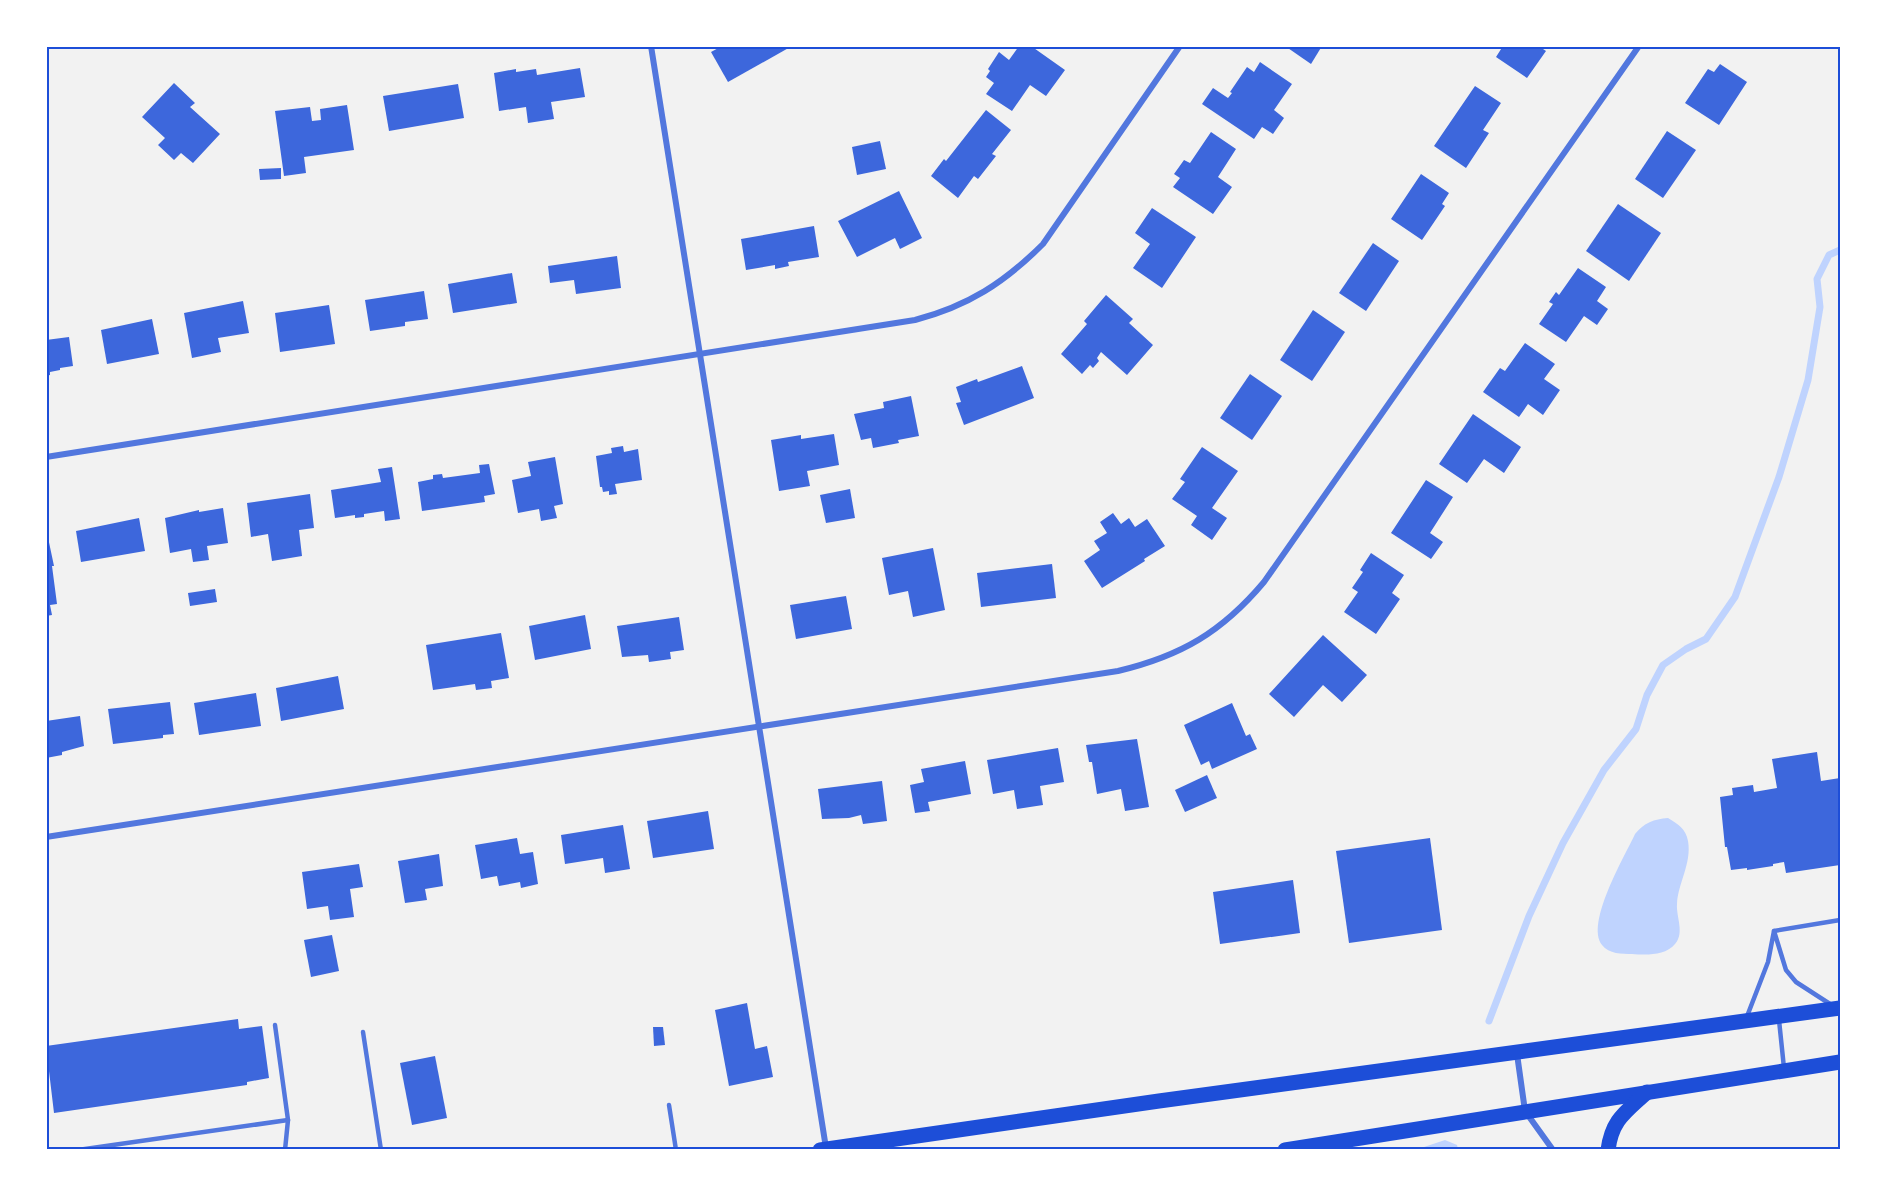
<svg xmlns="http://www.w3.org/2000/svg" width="1887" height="1196" font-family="'DM Sans',sans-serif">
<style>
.water{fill:#bfd3fe}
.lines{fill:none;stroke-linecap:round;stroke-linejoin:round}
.stream{stroke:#bfd3fe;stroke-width:7}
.building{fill:#3d67dc}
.service{stroke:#5277de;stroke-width:4.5}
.minor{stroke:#5277de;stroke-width:6}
.primary{stroke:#1d4ed8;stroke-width:15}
.neatline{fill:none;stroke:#1d4ed8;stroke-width:2}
</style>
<rect width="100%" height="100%" fill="#f2f2f2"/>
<!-- water -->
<g class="water">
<path d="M1668 818C1678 824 1686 829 1688 841 1692 863 1678 883 1677 904 1676 917 1685 933 1675 944 1665 956 1646 955 1632 954 1622 954 1609 954 1602 945 1585 923 1625 856 1635 834 1644 823 1654 819 1668 818Z"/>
<polygon points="1445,1140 1457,1145 1458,1149 1418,1149"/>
</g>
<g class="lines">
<!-- stream -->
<polyline class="stream" points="1489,1021 1529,916 1563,843 1604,770 1636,729 1647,695 1663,665 1686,649 1706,639 1735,597 1779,477 1808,380 1820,307 1817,279 1829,255 1840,250"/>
</g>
<!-- building -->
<g class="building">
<polygon points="722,46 792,46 728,82 711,52"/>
<polygon points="1019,46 1031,46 1065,70 1046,96 1030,85 1012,111 986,94 994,83 986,77 990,71 988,69 999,52 1009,60"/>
<polygon points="1285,46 1322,46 1311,64"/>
<polygon points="1503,46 1545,46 1543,49 1546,51 1527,78 1496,57"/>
<polygon points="1260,62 1292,84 1274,110 1284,118 1273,134 1262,127 1254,139 1202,104 1213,88 1228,98 1232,93 1230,92 1247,67 1254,72"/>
<polygon points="1720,64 1747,82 1719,125 1685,103 1708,69 1714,72"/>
<polygon points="580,68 585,97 551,102 554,119 528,123 526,107 499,111 494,73 516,69 516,72 536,69 537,75"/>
<polygon points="174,83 195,103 190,107 220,134 193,163 181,153 174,160 158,145 165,138 142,117"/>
<polygon points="458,84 464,118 389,131 383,96"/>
<polygon points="1475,86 1501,103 1483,130 1489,133 1466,168 1434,146"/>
<polygon points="347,105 354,150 304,157 306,173 284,176 275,111 310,107 312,121 321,120 320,109"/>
<polygon points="986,110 1011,130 992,154 996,156 978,179 974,176 958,198 931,176 944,159 946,161"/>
<polygon points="1667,131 1696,150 1663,198 1635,179"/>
<polygon points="1211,132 1236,149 1218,177 1232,187 1213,214 1173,187 1180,178 1174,174 1184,160 1190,163"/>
<polygon points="880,141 886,169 857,175 852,147"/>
<polygon points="281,168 281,179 260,180 259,169"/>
<polygon points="1421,174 1449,193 1442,204 1445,206 1422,240 1391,219"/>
<polygon points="899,191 922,238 900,249 895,238 857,257 838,221"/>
<polygon points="1618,204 1661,233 1629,281 1586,251"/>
<polygon points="1152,208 1196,237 1162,288 1133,268 1150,244 1135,233"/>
<polygon points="814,226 819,257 788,262 789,266 775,269 775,265 746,270 741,239"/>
<polygon points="1373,243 1399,261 1366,311 1339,293"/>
<polygon points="617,256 621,288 576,294 574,280 550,283 548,266"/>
<polygon points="1578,268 1606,287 1597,301 1608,309 1597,325 1584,316 1566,342 1539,324 1553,304 1549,302 1556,292 1559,295"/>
<polygon points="512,273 517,303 453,313 448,284"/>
<polygon points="424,291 428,319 405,322 405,326 370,331 365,300"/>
<polygon points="1106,295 1133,319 1129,323 1153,345 1127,375 1101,352 1097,358 1099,361 1093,368 1090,365 1082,374 1061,354 1087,324 1084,321"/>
<polygon points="243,301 249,333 218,338 221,352 192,358 184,313"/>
<polygon points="329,305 335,344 280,352 275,313"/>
<polygon points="1313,310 1345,332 1312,381 1280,360"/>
<polygon points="152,319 159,354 107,364 101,330"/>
<polygon points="69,337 73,366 60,368 60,370 50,372 50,375 46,376 46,340"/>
<polygon points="1525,343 1555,364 1544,379 1560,390 1543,415 1528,404 1519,417 1483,392 1500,368 1505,371"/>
<polygon points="1022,366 1034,398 964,425 956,403 961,402 956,387 977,379 978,382"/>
<polygon points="1250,374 1282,396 1252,440 1220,418"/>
<polygon points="911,396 919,436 898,440 899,443 873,448 871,438 861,440 854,414 884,408 883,402"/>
<polygon points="1473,414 1521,447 1504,473 1484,459 1467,483 1439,464"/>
<polygon points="834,434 839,465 807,471 810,486 779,491 771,440 801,435 801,439"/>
<polygon points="623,446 624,452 638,449 642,480 615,484 617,494 609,495 609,491 603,492 602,487 600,487 596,456 612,453 611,448"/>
<polygon points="1202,447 1238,471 1212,508 1227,518 1212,540 1191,525 1197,516 1172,499 1185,482 1180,479"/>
<polygon points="555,457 563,504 554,506 557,518 541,521 539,509 518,513 512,480 531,476 528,462"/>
<polygon points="489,464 495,494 484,496 485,502 422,511 418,482 433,479 433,475 442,474 443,478 480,473 479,465"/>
<polygon points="392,467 400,519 385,521 384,511 364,514 364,517 355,518 355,515 335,518 331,490 381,482 378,469"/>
<polygon points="1426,480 1453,497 1430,533 1443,542 1431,559 1391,533"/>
<polygon points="850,489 855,518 826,523 820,495"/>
<polygon points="310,494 314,528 299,530 302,556 272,561 268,534 251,537 247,503"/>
<polygon points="223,508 228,543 207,546 209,560 193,562 191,549 170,553 165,518 199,510 199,512"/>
<polygon points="1113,513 1121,524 1129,518 1135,527 1147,519 1165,546 1144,559 1145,561 1102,588 1084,561 1100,550 1094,541 1107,533 1100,522"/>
<polygon points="139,518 145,551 81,562 76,531"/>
<polygon points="46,528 54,566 52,566 57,604 50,605 52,615 46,616"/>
<polygon points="933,548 945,610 913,617 908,591 889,595 882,558"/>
<polygon points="1371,553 1404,575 1392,593 1400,599 1376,634 1344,612 1358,592 1352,588 1363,572 1360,570"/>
<polygon points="1052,564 1056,598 981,607 977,573"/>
<polygon points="215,589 217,602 190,606 188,593"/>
<polygon points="846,596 852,629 796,639 790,605"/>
<polygon points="585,615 591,649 535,660 529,626"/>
<polygon points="679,617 684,650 670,652 671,659 649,662 648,655 622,657 617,626"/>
<polygon points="501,633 509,678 491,681 492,688 476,690 475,684 433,690 426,645"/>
<polygon points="1323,635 1367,675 1342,702 1323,685 1294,717 1269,694"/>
<polygon points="338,676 344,709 281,721 276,688"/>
<polygon points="256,693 261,726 199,735 194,703"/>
<polygon points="170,702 174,734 163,735 163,738 113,744 108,709"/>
<polygon points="1232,703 1246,736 1250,734 1257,749 1212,769 1209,761 1201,765 1184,725"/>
<polygon points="80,716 84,746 62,752 62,755 46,758 46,721"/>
<polygon points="1137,739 1149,807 1125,811 1121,789 1097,794 1092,762 1089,762 1086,745"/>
<polygon points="1058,748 1064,782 1040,786 1043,805 1017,809 1014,790 993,794 987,760"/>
<polygon points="1817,752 1821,781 1840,778 1840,853 1838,854 1840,865 1786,873 1784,862 1773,864 1773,866 1747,870 1747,868 1731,870 1727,847 1725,847 1720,797 1733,795 1732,788 1753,785 1754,792 1777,788 1772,759"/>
<polygon points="965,761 971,794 928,802 930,811 915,813 910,785 924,782 921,769"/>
<polygon points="1207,775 1217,798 1185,812 1175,790"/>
<polygon points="882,781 887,821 863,824 861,815 849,818 822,819 818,789"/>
<polygon points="708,811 714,849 653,858 647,821"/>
<polygon points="623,825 630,869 605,873 603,858 565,864 561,835"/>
<polygon points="517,838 520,854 533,852 538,884 521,888 520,882 499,886 497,876 481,879 475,845"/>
<polygon points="1430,838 1442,930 1349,943 1336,851"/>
<polygon points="439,854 443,886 425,889 427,900 405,903 398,861"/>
<polygon points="359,864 363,887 350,889 354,917 330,920 328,906 307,909 302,872"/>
<polygon points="1293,880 1300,933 1220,944 1213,892"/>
<polygon points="332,935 339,971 311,977 304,940"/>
<polygon points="747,1003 755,1049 767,1046 773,1077 729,1086 715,1010"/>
<polygon points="238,1019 239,1029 262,1026 269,1078 247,1082 247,1085 54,1113 46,1046"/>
<polygon points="653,1027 663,1027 665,1045 654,1046"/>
<polygon points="435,1056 447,1118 412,1125 400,1063"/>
</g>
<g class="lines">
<!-- service -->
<g class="service">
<polyline points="1774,931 1840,920"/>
<polyline points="1746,1019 1768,962 1774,931 1786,970 1796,982 1830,1004"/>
<polyline points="1779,1020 1784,1068"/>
<polyline points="275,1025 288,1120 285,1150"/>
<polyline points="363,1032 381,1150"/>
<polyline points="669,1105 676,1150"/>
<polyline points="78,1150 288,1120"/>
</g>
<!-- minor -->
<g class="minor">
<polyline points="651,46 826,1148"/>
<path d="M46 457 915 320C968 306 1004 283 1043 244L1180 46"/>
<path d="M46 837 1118 671C1181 656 1222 632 1264 582L1639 46"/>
<polyline points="1517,1054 1525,1111 1553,1150"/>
</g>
<!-- primary -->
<g class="primary">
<polyline points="820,1150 1159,1101 1840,1008"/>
<polyline points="1285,1150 1840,1062"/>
<path d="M1608 1150C1612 1119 1626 1112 1647 1092"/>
</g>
</g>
<!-- border -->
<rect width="1887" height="1196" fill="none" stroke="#ffffff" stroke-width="96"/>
<rect x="48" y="48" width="1791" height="1100" class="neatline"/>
</svg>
